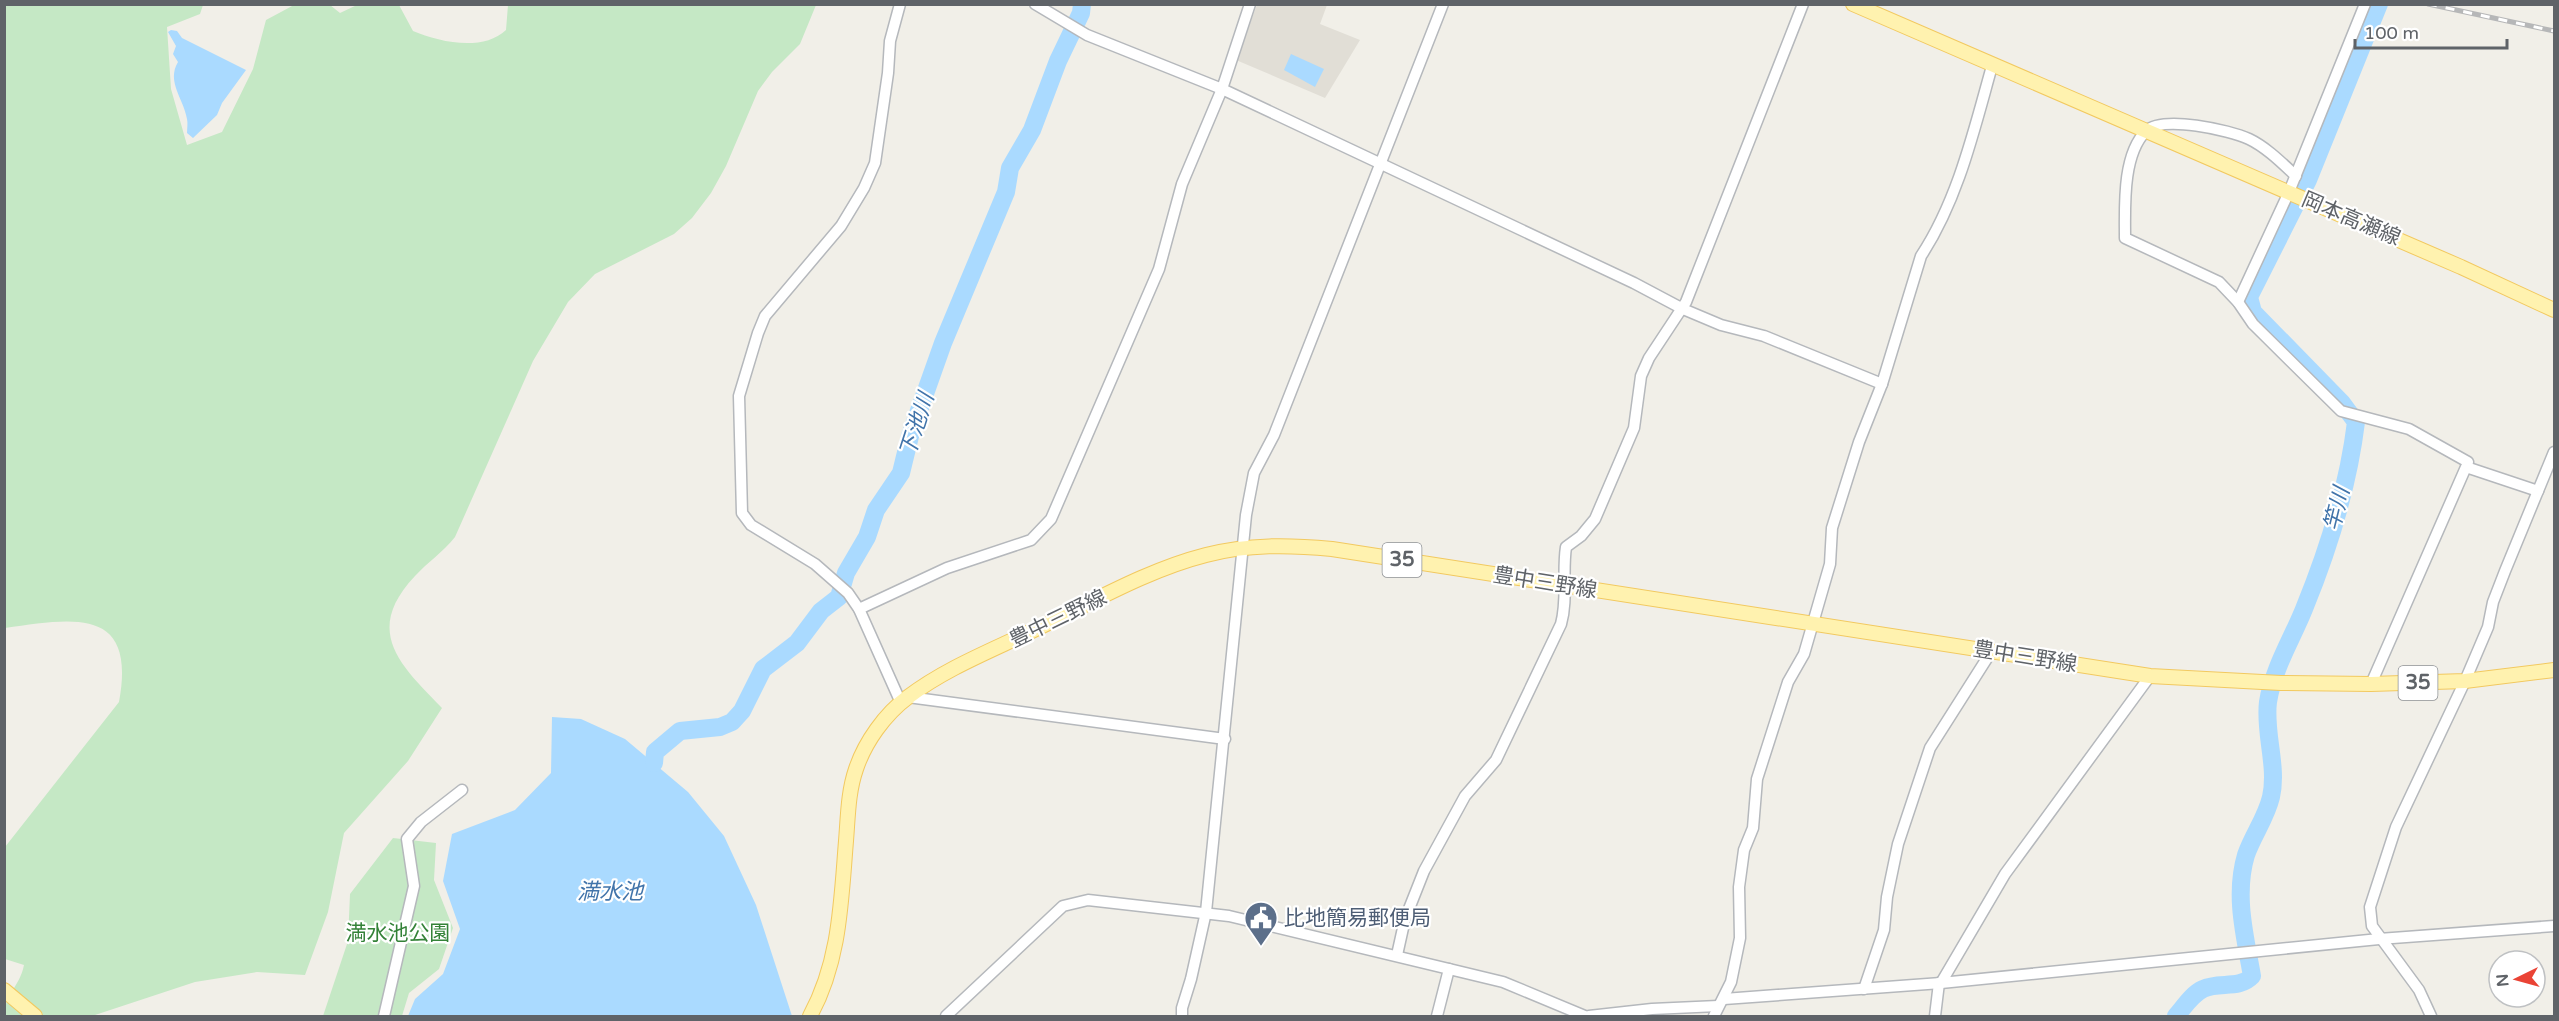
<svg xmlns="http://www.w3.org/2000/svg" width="2559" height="1021" font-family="'Varela Round','Noto Sans JP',sans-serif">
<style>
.education{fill:#e1ded6}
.green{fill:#c5e8c5}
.water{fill:#aadaff}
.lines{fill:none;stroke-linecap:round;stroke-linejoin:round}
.river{stroke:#aadaff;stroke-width:18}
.minor-casing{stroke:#b5b8bc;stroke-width:13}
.major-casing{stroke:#f2c960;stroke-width:16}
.minor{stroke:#fff;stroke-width:10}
.major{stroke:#fff2af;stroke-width:14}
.rail-casing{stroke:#b6b7b8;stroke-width:5}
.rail{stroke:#fff;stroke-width:3;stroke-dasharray:9;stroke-linecap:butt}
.labels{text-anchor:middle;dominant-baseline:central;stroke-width:4.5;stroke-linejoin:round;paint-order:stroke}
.shield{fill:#fff;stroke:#8f9295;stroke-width:1.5}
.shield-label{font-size:20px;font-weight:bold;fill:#5f6368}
.street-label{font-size:21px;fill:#5f6368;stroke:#fff}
.service-label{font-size:21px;fill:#4e5e75;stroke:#fff;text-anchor:start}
.park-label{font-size:21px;fill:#348238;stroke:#fff}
.water-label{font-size:22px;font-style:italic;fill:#4174aa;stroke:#fff}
</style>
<rect width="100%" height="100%" fill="#f1efe8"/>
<!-- education -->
<polygon class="education" points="1257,5 1327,5 1320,24 1360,40 1325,98 1236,60"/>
<!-- green -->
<g class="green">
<path d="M5 5H203L200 14 167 27 171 89 187 145 222 132 253 69 266 20 294 5H330L340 13 357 5H399L413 31C439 42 483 52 506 30L508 5H816L800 44 772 72 758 91 726 166 711 193 692 218 674 234 595 274 568 302 533 361 455 537C443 552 428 562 415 576 363 631 400 665 442 708L408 761 344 833 328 912 305 975 257 972 195 982 92 1016H5C4 993 19 989 24 965L5 959V847L119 702C137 605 72 619 5 628Z"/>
<polygon points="393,838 436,843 434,880 453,928 439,969 409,993 402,1016 323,1016 348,941 350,894"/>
</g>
<!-- water -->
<g class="water">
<path d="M171 30 177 31 182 38 246 70 222 103 217 115 193 138 187 133C187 129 188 123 187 119 184 99 166 82 178 62L173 54 176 46 168 32Z"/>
<polygon points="1291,54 1324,69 1315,87 1284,70"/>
<polygon points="552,717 581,719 625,739 688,792 724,836 756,905 792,1016 408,1016 415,999 443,974 460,929 443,881 452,834 515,810 551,773"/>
</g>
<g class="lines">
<!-- river -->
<g class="river">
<polyline points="654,763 655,752 680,731 720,727 732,722 742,711 763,669 797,643 821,611 839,597 846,573 867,537 876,510 901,473 910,436 943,343 1006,192 1010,168 1032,130 1058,61 1081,13 1082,4"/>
<path d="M2176 1016C2184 1007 2192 994 2203 989 2219 981 2239 990 2252 976 2245 936 2234 895 2246 855 2253 835 2266 818 2271 797 2278 766 2264 733 2268 702 2273 669 2292 639 2304 609 2329 548 2348 488 2356 422L2342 403 2253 312 2249 297 2308 180 2379 4"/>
</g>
<!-- minor casing -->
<g class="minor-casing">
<g id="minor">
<polyline points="900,4 890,41 888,73 875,163 864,188 841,226 765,316 758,333 739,396 742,513 751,525 815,564 848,593 859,609 901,703"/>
<polyline points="1035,4 1087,35 1222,89 1250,4"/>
<path d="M2296 176C2282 163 2266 147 2249 139 2229 130 2163 115 2146 131 2122 155 2125 207 2125 238L2219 282 2238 302 2253 324 2341 411 2409 429 2468 462"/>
<polyline points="2238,302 2289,192 2365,4"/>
<polyline points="859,609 947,568 1031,540 1051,519 1159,269 1182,184 1222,89 1634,283 1683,309 1721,325 1764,336 1882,384"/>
<polyline points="2371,684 2466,467 2538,491"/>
<polyline points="908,697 1225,739"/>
<path d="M1397 955 1405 919 1424 871 1465 796 1496 760 1561 624C1568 599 1562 573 1566 547L1581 536 1595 519 1634 428 1641 376 1649 358 1686 302 1803 4"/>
<polyline points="1941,983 2005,874 2150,676"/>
<polyline points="1864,989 1884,930 1887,897 1898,844 1930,748 1991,652"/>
<polyline points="1724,999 1941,983 2379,939 2554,926"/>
<polyline points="384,1016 414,886 407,839 421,822 462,790"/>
<polyline points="946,1016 1063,906 1088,900 1229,916 1503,982 1585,1016"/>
<polyline points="1182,1016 1182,1008 1191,979 1206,912 1246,515 1254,473 1274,435 1443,4"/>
<polyline points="1437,1016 1449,969"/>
<polyline points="1589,1016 1652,1009 1718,1006"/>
<path d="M1714 1016 1731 982 1740 938 1739 887 1744 850 1753 828 1757 779 1788 682 1804 654 1830 564 1832 528 1859 442 1882 384 1921 256C1958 200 1974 130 1992 66"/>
<polyline points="1935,1016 1939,983"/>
<polyline points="2431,1016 2419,990 2372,926 2370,907 2396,827 2465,681 2488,627 2493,602 2505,571 2554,452"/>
</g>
</g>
<!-- major casing -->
<g class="major-casing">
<g id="major">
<polyline points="1853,4 2461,267 2554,310"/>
<polyline points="4,990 35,1016"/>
<path d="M810 1016C840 961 841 902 846 841 848 817 848 792 856 769 865 742 885 714 908 697 946 668 993 650 1036 629 1091 603 1147 570 1206 555 1248 544 1290 545 1332 549L2150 676 2281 683 2371 684 2465 681 2554 670"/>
</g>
</g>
<!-- minor -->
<use href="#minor" class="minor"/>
<!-- major -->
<use href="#major" class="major"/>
<!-- rail casing -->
<g class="rail-casing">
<polyline id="rail" points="2428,4 2554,31"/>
</g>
<!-- rail -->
<use href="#rail" class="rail"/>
</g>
<!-- icons -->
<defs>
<g id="civic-pin" transform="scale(1.725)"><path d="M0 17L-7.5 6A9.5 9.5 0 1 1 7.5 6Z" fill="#5c6f8a" stroke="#fff"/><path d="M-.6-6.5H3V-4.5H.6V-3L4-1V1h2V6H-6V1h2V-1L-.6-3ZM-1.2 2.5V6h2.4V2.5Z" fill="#fff"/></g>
</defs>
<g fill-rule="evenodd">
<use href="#civic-pin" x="1261" y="918"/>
</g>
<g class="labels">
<!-- shield labels -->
<g class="shield">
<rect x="1382.5" y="543" width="39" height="34" rx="4.5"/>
<rect x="2398.5" y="666" width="39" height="34" rx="4.5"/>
</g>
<g class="shield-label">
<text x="1402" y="560">35</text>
<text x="2418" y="683">35</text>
</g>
<!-- street labels -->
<g class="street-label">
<text transform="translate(2351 219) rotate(23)">岡本高瀬線</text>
<text transform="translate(1545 583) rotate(9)">豊中三野線</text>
<text transform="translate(1058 619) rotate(-26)">豊中三野線</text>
<text transform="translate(2025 657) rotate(9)">豊中三野線</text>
</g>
<!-- service labels -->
<g class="service-label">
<text x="1284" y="918">比地簡易郵便局</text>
</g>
<!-- park labels -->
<g class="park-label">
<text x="398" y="933">満水池公園</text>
</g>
<!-- water labels -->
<g class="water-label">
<text transform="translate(917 425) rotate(-72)">下池川</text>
<text transform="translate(2337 509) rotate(-76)">竿川</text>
<text x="610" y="892">満水池</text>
</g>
</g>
<!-- border -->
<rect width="2559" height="1021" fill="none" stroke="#5f6368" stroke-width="12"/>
<!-- north arrow -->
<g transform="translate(2517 979) rotate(265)"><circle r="28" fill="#ffffff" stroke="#bfc1c3" stroke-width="1.5"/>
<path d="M0-4.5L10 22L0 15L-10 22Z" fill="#ea4335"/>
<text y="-9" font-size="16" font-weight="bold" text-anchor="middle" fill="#5f6368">N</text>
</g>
<!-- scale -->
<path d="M2355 39v9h152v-9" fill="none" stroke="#5f6368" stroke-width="3"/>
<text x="2364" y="39" font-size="18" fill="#5f6368" stroke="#ffffff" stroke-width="4.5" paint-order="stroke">100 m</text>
</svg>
